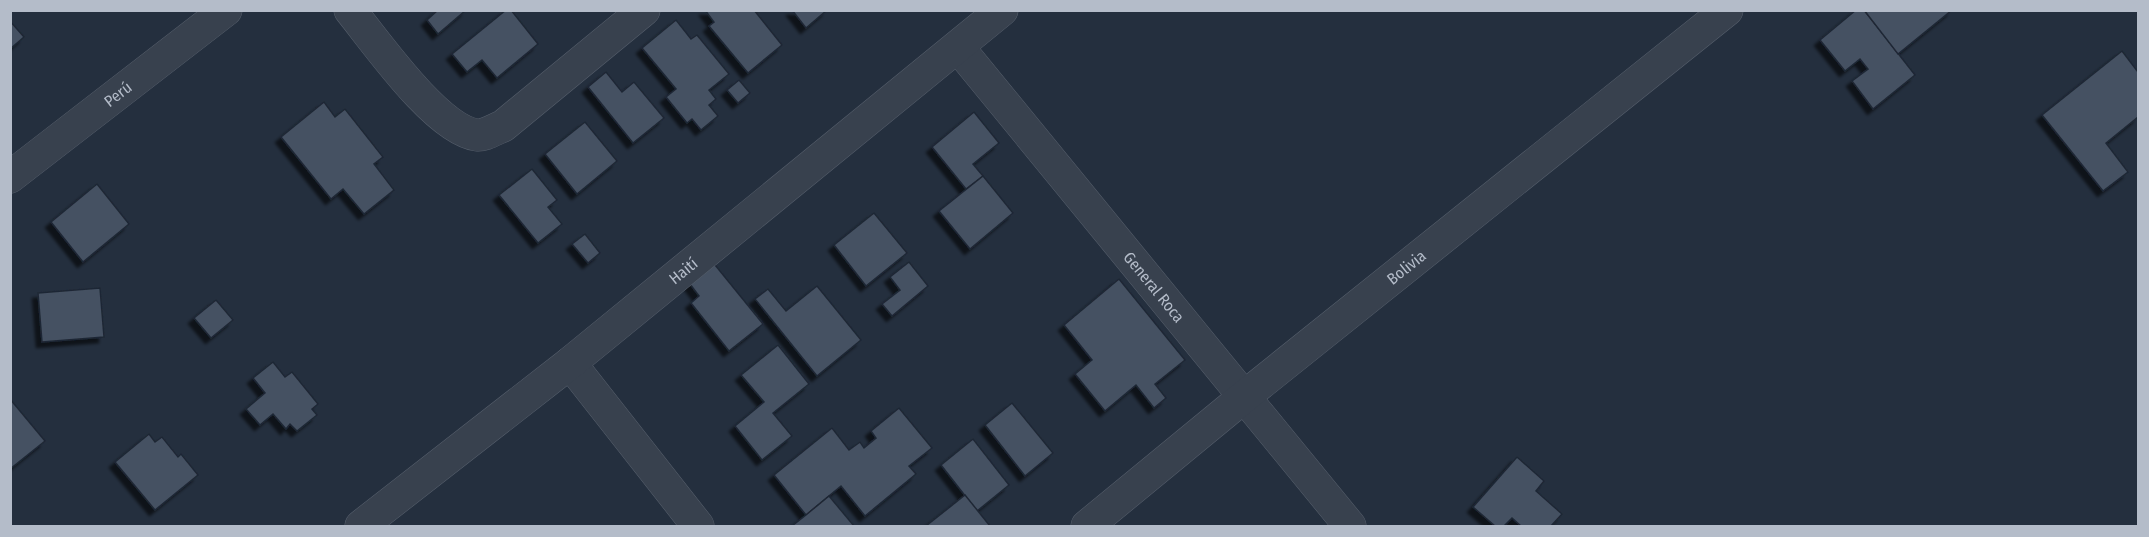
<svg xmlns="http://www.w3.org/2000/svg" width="2149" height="537" font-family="'Fira Sans Condensed',sans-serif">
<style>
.building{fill:#455162;stroke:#1f2835;stroke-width:1.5;filter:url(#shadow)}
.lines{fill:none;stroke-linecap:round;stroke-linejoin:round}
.minor-casing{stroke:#565f6c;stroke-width:33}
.minor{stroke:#38414e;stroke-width:32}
.labels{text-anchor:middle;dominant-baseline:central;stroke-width:6;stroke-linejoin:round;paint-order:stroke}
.street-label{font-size:16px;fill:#b4bcc9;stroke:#1d2633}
</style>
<defs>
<filter id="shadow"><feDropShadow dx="-5.5" dy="5.5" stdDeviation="1.5" flood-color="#0009"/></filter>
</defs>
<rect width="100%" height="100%" fill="#242f3e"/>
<!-- building -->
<g class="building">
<polygon points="438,10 466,10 438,34 427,20"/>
<polygon points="506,10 511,10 538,44 497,78 482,60 467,72 452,54"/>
<polygon points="705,10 754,10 782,45 748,73 709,26 714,22"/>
<polygon points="792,10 827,10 806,28"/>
<polygon points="1856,10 1864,10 1915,75 1873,109 1852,81 1868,69 1860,59 1845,71 1820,40"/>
<polygon points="1864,10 1952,10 1898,54"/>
<polygon points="676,20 691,39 697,35 729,74 709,90 716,99 709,105 718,116 701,130 692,119 687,123 666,97 676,89 642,48"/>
<polygon points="10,21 24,37 10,49"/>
<polygon points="2122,51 2138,72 2138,117 2106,143 2128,172 2103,191 2042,115"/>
<polygon points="606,72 622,92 634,82 664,118 633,143 588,87"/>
<polygon points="739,80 750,93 738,103 727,90"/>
<polygon points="324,102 335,117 345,109 383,157 374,164 394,190 364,214 343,189 331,199 281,137"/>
<polygon points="974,112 999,143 973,164 983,176 966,189 932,147"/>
<polygon points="585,122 617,161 577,194 545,154"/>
<polygon points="532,169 557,200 548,207 562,224 538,243 499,195"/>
<polygon points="983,176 1013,213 970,249 939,211"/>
<polygon points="97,184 129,224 83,262 51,222"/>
<polygon points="874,213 907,253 866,286 834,245"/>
<polygon points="585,234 600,253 588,263 572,244"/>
<polygon points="711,260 763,324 729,351 691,303 699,296 687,280"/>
<polygon points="909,262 928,286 892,316 882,304 900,290 890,277"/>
<polygon points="1119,279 1185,360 1155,384 1166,398 1154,408 1136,385 1105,411 1075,374 1092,360 1064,325"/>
<polygon points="817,286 861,340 817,376 755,299 768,289 786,311"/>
<polygon points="100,288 104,337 42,342 38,293"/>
<polygon points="216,300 233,320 211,338 194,318"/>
<polygon points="778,345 809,384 773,413 792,436 762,460 735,426 764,402 741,375"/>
<polygon points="273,362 285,377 292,372 318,404 312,409 317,415 297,431 290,424 286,429 273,414 260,425 246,409 265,393 253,378"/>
<polygon points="10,399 45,441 10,469"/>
<polygon points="1012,403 1053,453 1025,476 985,425"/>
<polygon points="899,408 932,448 909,466 916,474 865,516 841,486 806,515 774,475 832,428 849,450 860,442 864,448 876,438 871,431"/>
<polygon points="149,434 155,442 162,437 178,457 181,454 198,475 155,510 115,462"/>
<polygon points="973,439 1009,485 977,511 941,465"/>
<polygon points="1517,457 1544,481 1536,491 1562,514 1551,526 1521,526 1512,518 1504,526 1495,526 1473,507"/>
<polygon points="965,495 990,526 926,526"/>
<polygon points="829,496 854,526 792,526 806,515"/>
</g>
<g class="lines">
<!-- minor casing -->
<g class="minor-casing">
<g id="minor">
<path d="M350 10C376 42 437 130 477 135 484 136 495 129 503 126L644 10"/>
<path id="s1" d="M958 47 1350 526"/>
<path id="s2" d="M10 177 226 10"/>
<polyline points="570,363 698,526"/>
<path id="s3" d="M361 526 570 363 1002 10"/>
<path id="s4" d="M1087 526 1245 396 1727 10"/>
</g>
</g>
<!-- minor -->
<use href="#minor" class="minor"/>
</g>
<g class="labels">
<!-- street labels -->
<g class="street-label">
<text stroke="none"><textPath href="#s2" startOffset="136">Perú</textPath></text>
<text stroke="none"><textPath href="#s4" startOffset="411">Bolivia</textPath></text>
<text stroke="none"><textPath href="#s3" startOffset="411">Haití</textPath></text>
<text stroke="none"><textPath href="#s1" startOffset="310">General Roca</textPath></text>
</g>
</g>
<!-- border -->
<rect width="2149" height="537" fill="none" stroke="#b4bcc9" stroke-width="24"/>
</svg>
